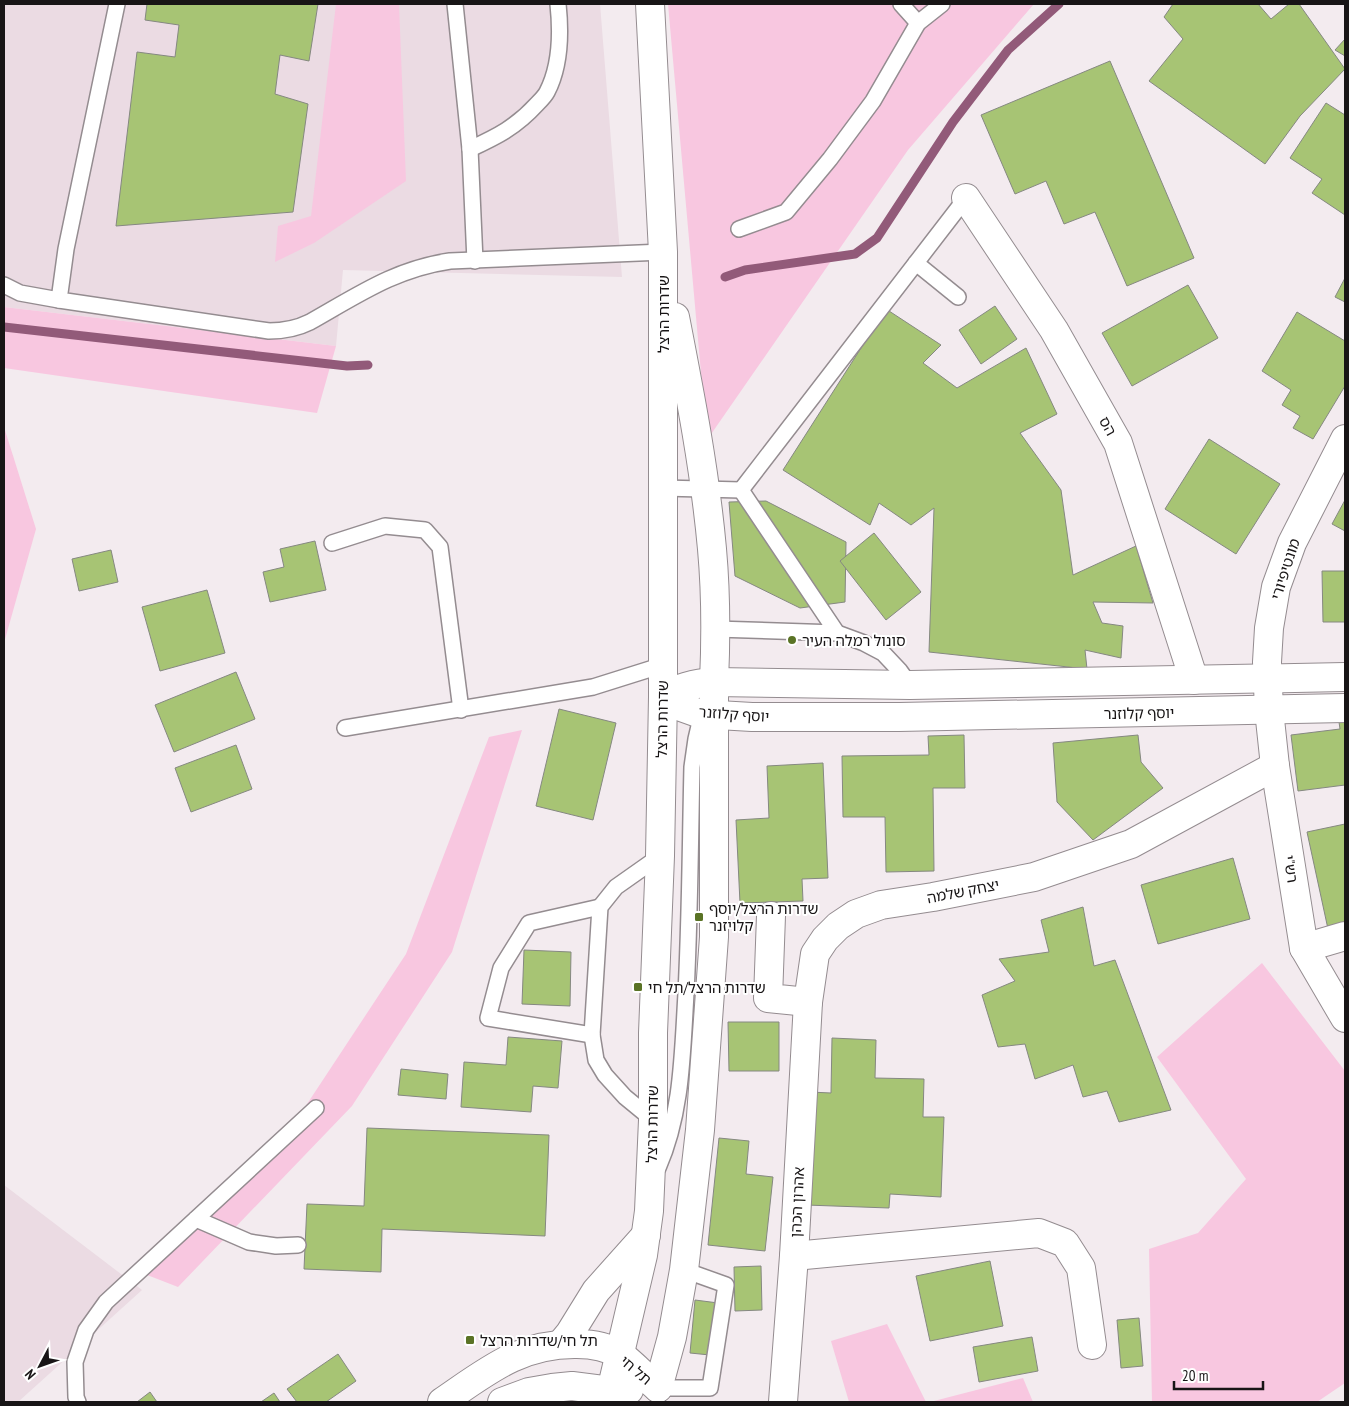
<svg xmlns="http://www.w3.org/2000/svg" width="1349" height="1406" font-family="'PT Sans Narrow','Noto Sans Hebrew',sans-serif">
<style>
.built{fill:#ebdbe3}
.green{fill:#f8c7e0}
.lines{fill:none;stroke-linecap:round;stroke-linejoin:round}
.stream{stroke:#925a79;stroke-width:9}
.building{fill:#a7c474;stroke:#858881}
.service-casing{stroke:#948c90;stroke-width:18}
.minor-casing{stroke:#948c90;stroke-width:30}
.secondary-casing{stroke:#948c90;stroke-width:30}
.service{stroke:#fff;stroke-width:15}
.minor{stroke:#fff;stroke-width:28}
.secondary{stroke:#fff;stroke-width:28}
.poi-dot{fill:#5a7325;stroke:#fff;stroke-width:2}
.labels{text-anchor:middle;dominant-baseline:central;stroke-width:4;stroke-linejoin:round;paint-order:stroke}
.street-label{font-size:15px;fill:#181516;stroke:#fff}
.poi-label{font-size:15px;fill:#181516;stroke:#fff;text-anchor:start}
</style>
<rect width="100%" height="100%" fill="#f3ebef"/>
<!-- built -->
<g class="built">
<polygon points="4,4 600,4 622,277 343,270 336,346 4,307"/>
<polygon points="4,1185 142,1290 18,1402 4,1402"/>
</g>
<!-- green -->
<g class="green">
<polygon points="336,4 399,4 406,181 314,243 275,262 278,226 311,216"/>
<polygon points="668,4 1034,4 908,150 707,440"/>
<polygon points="4,307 336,346 317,413 4,368"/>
<polygon points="4,427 36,529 4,643"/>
<polygon points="522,730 452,952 352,1106 178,1287 142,1273 280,1145 406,954 489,737"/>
<polygon points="1262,963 1345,1071 1345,1383 1317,1402 1152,1402 1149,1249 1198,1233 1246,1179 1157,1057"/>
<polygon points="887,1324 926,1402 849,1402 831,1341"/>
<polygon points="1023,1378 1033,1402 930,1402"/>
</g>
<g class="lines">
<!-- stream -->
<g class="stream">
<polyline points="725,277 745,270 855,254 877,238 953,122 1008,50 1059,4"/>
<polyline points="4,327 347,366 368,365"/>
</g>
</g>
<!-- building -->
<g class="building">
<polygon points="147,4 318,4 309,61 280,55 275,94 308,104 293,212 116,226 137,52 175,57 179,25 145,20"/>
<polygon points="1173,4 1258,4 1271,19 1289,4 1299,4 1345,69 1300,116 1265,164 1149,81 1183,39 1164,17"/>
<polygon points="1345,39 1345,56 1335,50"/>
<polygon points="1110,61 1194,258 1127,286 1095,212 1064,224 1046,181 1015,194 981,115"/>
<polygon points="1326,103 1345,115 1345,215 1312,193 1322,179 1290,158"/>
<polygon points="1345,278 1345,302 1335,297"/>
<polygon points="1188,285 1218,338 1132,386 1102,333"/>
<polygon points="995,306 1017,339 981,364 959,330"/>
<polygon points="886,309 941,345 923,363 957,388 1026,348 1057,414 1020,433 1061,490 1073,575 1136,546 1153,603 1093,602 1102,623 1123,626 1121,658 1085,650 1087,669 929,652 934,508 911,525 879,503 870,525 783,470"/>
<polygon points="1297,312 1345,341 1345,386 1313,439 1293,428 1300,416 1282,405 1291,390 1262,371"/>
<polygon points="1209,439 1280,484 1236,554 1165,509"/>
<polygon points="1345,500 1345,531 1332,524"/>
<polygon points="766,501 846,542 845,602 800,608 735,576 729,502"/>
<polygon points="874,533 921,592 886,620 840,561"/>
<polygon points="315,541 326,590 270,602 263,572 284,567 280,549"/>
<polygon points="111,550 118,582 79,591 72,559"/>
<polygon points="1322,571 1345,571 1345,622 1323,622"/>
<polygon points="207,590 225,653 160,671 142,607"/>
<polygon points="236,672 255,719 174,752 155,705"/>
<polygon points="559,709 616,723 593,820 536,806"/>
<polygon points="1345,714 1345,785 1298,791 1291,735 1340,729 1338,715"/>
<polygon points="964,735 965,788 933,788 934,871 886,872 885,817 843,817 842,756 929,755 928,736"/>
<polygon points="1138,735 1141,762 1163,788 1093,840 1057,802 1053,743"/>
<polygon points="236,745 252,789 191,812 175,768"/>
<polygon points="823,763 828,878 802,879 803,901 740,903 736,820 769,818 767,766"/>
<polygon points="1345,824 1345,925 1328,929 1307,832"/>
<polygon points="1233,858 1250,919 1158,944 1141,885"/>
<polygon points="1083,907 1094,966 1115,960 1171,1110 1119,1122 1107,1091 1083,1097 1073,1065 1035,1079 1025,1044 998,1047 982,995 1015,981 999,959 1049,952 1041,920"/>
<polygon points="524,950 571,952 570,1006 522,1004"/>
<polygon points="728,1022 779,1022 779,1071 729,1071"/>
<polygon points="508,1037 562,1041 558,1088 533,1086 531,1112 461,1107 464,1062 506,1065"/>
<polygon points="832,1038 876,1040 875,1078 924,1079 923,1117 944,1117 941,1197 890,1194 889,1208 806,1205 810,1092 831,1093"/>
<polygon points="401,1069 448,1074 446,1099 398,1095"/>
<polygon points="367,1128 549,1135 545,1236 382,1229 381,1272 304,1269 307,1204 364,1206"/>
<polygon points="719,1138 749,1141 746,1174 773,1177 765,1251 708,1245"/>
<polygon points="990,1261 1003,1326 930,1341 916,1276"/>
<polygon points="761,1266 762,1310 735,1311 734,1267"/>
<polygon points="695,1300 726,1304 720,1356 690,1353"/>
<polygon points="1139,1318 1143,1366 1121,1368 1117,1320"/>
<polygon points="1032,1337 1038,1371 979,1382 973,1347"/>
<polygon points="338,1354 356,1381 326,1402 297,1402 287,1389"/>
<polygon points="150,1392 157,1402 137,1402"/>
<polygon points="274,1393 280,1402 261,1402"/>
</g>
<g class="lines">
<!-- service casing -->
<g class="service-casing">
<g id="service">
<path d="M117 4 66 249 59 300 269 331C284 331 296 329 310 322 358 295 395 269 450 261L663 252"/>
<polyline points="455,4 470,149 475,261"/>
<polyline points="901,4 918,23"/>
<path d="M470 149C498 136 516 127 537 104 541 100 545 96 547 92 561 65 561 32 558 4"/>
<polyline points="739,229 786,212 830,159 873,101 918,23 942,4"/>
<polyline points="916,263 958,297"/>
<polyline points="4,285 20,293 59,300"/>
<polyline points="663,488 741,490"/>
<polyline points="741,490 966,198"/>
<polyline points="741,490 837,633 864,643 883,653 900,671 910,685"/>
<polyline points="332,543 385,526 425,530 440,547 461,710"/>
<polyline points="716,629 837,633"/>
<polyline points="345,728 593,687 663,665"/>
<polyline points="592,1035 488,1018 501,968 529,923 600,907"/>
<polyline points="653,1120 625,1097 605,1075 596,1060 592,1035 600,907 616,887 660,856"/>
<path d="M658 1168C680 1118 682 1065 685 1011 690 930 690 849 692 767L696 739 703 709"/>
<polyline points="196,1219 249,1242 276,1246 298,1245"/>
<polyline points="658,1388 710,1388 726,1285 684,1270"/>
<polyline points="78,1402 76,1397 75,1362 86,1330 106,1302 316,1108"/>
</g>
</g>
<!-- minor casing -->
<g class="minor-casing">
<g id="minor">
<polyline points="650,4 663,252 663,697"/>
<polyline points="966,198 1054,330 1118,443 1194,680"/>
<path d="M675 317C690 394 705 471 712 549 716 593 716 638 714 682"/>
<polyline points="1345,439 1292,543 1276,587 1269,628 1267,662 1269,710 1275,766 1304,948 1345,1018"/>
<polyline points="771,916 768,998 808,1002"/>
<polyline points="1304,948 1345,936"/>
<polyline points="794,1256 1039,1233 1065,1243 1081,1268 1092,1345"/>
<polyline points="783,1402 794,1256 808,1002 815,954 825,939 838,926 856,914 881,905 933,897 1034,877 1131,844 1275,766"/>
</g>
</g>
<!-- secondary casing -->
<g class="secondary-casing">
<g id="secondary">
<polyline points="663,697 673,704 701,714 752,717 899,717 1345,708"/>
<path d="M663 697C679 687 695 683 714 682L910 685 1345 677"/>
<polyline points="561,1344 570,1333 596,1291 646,1235"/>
<polyline points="658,1388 672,1337 684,1270 700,1130 714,937 714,682"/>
<polyline points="611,1391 643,1255 649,1211 653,1120 653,1033 660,856 663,697"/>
<path d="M442 1402C486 1372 520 1343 577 1344 591 1344 608 1347 621 1355 634 1365 646 1378 658 1388"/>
<polyline points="502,1402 529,1392 552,1388 572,1386 611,1391 629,1390"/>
</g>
</g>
<!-- service -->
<use href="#service" class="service"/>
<!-- minor -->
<use href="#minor" class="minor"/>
<!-- secondary -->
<use href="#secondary" class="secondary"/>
</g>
<!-- markers -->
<g class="poi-dot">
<circle cx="792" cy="640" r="5"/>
<rect x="694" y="912" width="10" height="10" rx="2.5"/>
<rect x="633" y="982" width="10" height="10" rx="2.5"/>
<rect x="465" y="1335" width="10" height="10" rx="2.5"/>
</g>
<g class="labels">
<!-- street labels -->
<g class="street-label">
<text transform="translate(663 314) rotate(-90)">שדרות הרצל</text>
<text transform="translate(1108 426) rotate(61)">הס</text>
<text transform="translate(1285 569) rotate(-72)">מונטיפיורי</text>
<text transform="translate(1139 713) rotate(-1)">יוסף קלוזנר</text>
<text transform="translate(734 714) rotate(4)">יוסף קלוזנר</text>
<text transform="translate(662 719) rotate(-89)">שדרות הרצל</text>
<text transform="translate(1291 869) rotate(81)">רש"י</text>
<text transform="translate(963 891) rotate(-11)">יצחק שלמה</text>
<text transform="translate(652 1124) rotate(-89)">שדרות הרצל</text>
<text transform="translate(797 1202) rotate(-87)">אהרון הכהן</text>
<text transform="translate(636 1370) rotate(40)">תל חי</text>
</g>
<!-- poi labels -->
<g class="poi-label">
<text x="802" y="640">סונול רמלה העיר</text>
<text x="709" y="908">שדרות הרצל/יוסף<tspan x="709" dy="17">קלויזנר</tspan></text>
<text x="648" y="987">שדרות הרצל/תל חי</text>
<text x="480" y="1340">תל חי/שדרות הרצל</text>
</g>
</g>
<!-- border -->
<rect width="1349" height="1406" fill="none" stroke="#181516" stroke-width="10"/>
<!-- north arrow -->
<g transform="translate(40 1366) rotate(229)" stroke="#ffffff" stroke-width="4" paint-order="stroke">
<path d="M0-4L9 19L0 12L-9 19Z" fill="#181516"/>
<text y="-8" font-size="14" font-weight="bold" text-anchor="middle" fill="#181516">N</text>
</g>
<!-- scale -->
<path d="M1174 1381v8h89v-8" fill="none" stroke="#181516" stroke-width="2.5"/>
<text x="1182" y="1381" font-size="15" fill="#181516" stroke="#ffffff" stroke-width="4" paint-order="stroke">20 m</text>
</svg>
